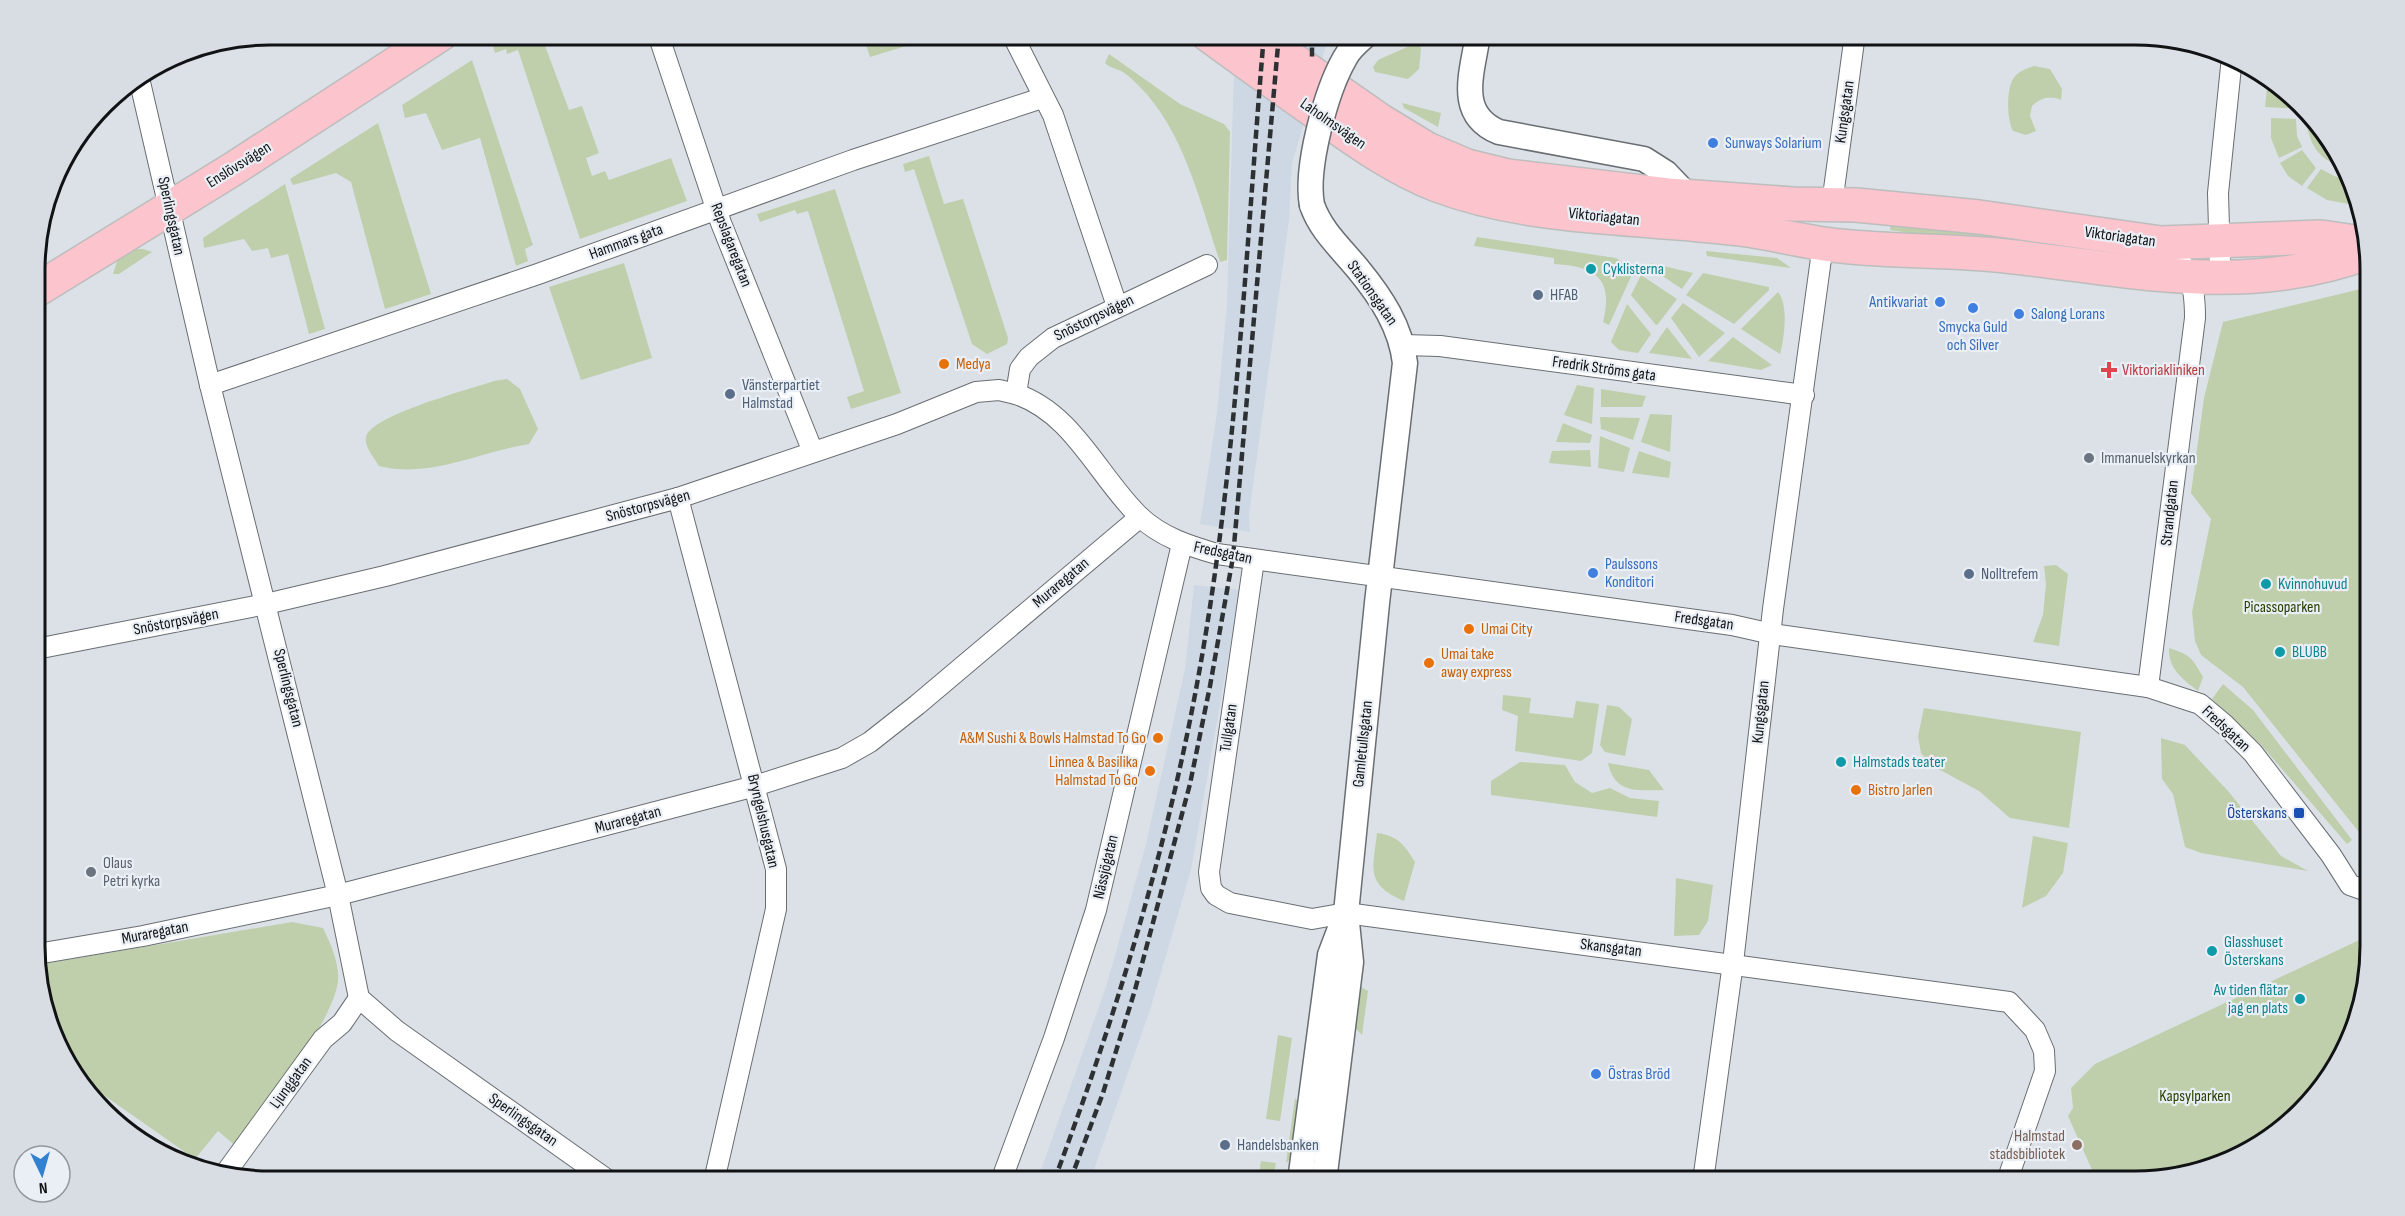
<svg xmlns="http://www.w3.org/2000/svg" width="2405" height="1216" font-family="'Sofia Sans Condensed',sans-serif">
<style>
.built{fill:#cdd8e4}
.green{fill:#bfcfac}
.water{fill:#84d9d9;stroke:#619d9e;stroke-width:1.5}
.lines{fill:none;stroke-linecap:round;stroke-linejoin:round}
.minor-casing{stroke:#696e73;stroke-width:22}
.tertiary-casing{stroke:#696e73;stroke-width:27}
.trunk-casing{stroke:#bcbdbd;stroke-width:36}
.minor{stroke:#fff;stroke-width:20}
.tertiary{stroke:#fff;stroke-width:24}
.trunk{stroke:#fcc4cc;stroke-width:33}
.rail{stroke:#2e3133;stroke-width:4.5;stroke-dasharray:9 4.5;stroke-linecap:butt}
.tertiary-bridge-casing{stroke:#696e73;stroke-width:27;stroke-linecap:butt}
.tertiary-bridge{stroke:#fff;stroke-width:24}
.shop-dot{fill:#3f7fe0;stroke:#e9eff5;stroke-width:2}
.culture-dot{fill:#0f9aa8;stroke:#e9eff5;stroke-width:2}
.service-dot{fill:#5c6f8a;stroke:#e9eff5;stroke-width:2}
.food-dot{fill:#e8710a;stroke:#e9eff5;stroke-width:2}
.health-dot{fill:#e0444e;stroke:#e9eff5;stroke-width:2}
.worship-dot{fill:#6b7280;stroke:#e9eff5;stroke-width:2}
.transit-dot{fill:#1a4fb4;stroke:#e9eff5;stroke-width:2}
.education-dot{fill:#8d6e63;stroke:#e9eff5;stroke-width:2}
.labels{text-anchor:middle;dominant-baseline:central;stroke-width:4.5;stroke-linejoin:round;paint-order:stroke}
.street-label{font-size:16px;fill:#101214;stroke:#e9eff5}
.shop-label{font-size:16px;fill:#366cbe;stroke:#e9eff5;text-anchor:start}
.culture-label{font-size:16px;fill:#0d838f;stroke:#e9eff5;text-anchor:start}
.service-label{font-size:16px;fill:#4e5e75;stroke:#e9eff5;text-anchor:start}
.food-label{font-size:16px;fill:#c56008;stroke:#e9eff5;text-anchor:start}
.health-label{font-size:16px;fill:#be3a42;stroke:#e9eff5;text-anchor:start}
.worship-label{font-size:16px;fill:#5b616d;stroke:#e9eff5;text-anchor:start}
.park-label{font-size:16px;fill:#2b4000;stroke:#e9eff5}
.transit-label{font-size:16px;fill:#164399;stroke:#e9eff5;text-anchor:end}
.education-label{font-size:16px;fill:#785e54;stroke:#e9eff5;text-anchor:end}
.rim{fill:none;stroke:#101214;stroke-width:3}
</style>
<rect width="100%" height="100%" fill="#dce1e7"/>
<!-- built -->
<g class="built">
<polygon points="1235,35 1329,35 1292,164 1289,220 1249,515 1250,532 1200,524 1217,413 1227,304"/>
<polygon points="1194,585 1240,590 1191,870 1150,1010 1090,1181 1037,1181 1106,987 1145,848 1185,669"/>
</g>
<!-- green -->
<g class="green">
<polygon points="509,35 541,35 569,110 582,106 599,153 586,158 592,176 605,171 609,180 671,158 687,201 580,239 518,50 507,54 506,49 495,53 493,46"/>
<polygon points="863,35 913,35 916,43 870,57"/>
<polygon points="1418,42 1421,48 1419,69 1408,79 1375,72 1373,67 1378,60"/>
<path d="M1109 54 1180 104 1224 124 1230 132 1227 260 1220 262C1200 203 1185 132 1139 86 1134 81 1127 74 1121 71 1115 68 1110 68 1105 63Z"/>
<polygon points="472,60 533,245 525,249 528,261 516,266 480,138 442,150 426,113 405,118 402,105"/>
<path d="M2034 66 2050 69 2062 89 2061 100C2049 95 2041 98 2032 106L2030 116 2036 131 2026 135 2013 131C2007 120 2006 91 2013 79 2018 71 2026 69 2034 66Z"/>
<polygon points="2268,78 2290,93 2304,109 2265,107"/>
<polygon points="1402,103 1441,113 1438,127 1404,108"/>
<polygon points="2271,118 2296,119 2297,136 2302,147 2279,158 2271,138"/>
<path d="M2306 120H2314L2331 139 2341 166C2318 160 2309 143 2306 120Z"/>
<polygon points="378,123 431,294 385,309 351,182 336,173 293,185 290,179"/>
<polygon points="2302,150 2316,168 2302,186 2288,176 2280,163"/>
<polygon points="929,156 944,204 963,199 1008,338 1007,344 987,354 972,344 914,169 905,172 903,164"/>
<polygon points="2321,169 2334,176 2346,179 2350,190 2349,204 2327,200 2307,188"/>
<polygon points="285,184 325,329 309,334 288,254 271,258 268,248 252,251 244,239 204,248 203,238"/>
<polygon points="835,189 901,393 851,409 847,397 864,391 808,211 797,214 795,210 760,222 757,214"/>
<polygon points="1891,219 2148,253 2148,263 1972,243 1890,230"/>
<path d="M1477 237 1616 258 1634 270 1609 325 1603 322C1614 278 1595 266 1554 264V258L1474 246Z"/>
<polygon points="130,249 143,249 152,252 119,274 113,274 119,255"/>
<polygon points="1706,251 1777,258 1791,268 1707,256"/>
<polygon points="624,263 652,358 581,380 549,287"/>
<polygon points="1651,263 1693,273 1682,289 1649,267"/>
<polygon points="1703,273 1769,287 1769,290 1734,324 1686,295"/>
<polygon points="1641,275 1677,299 1658,324 1656,325 1631,295"/>
<polygon points="2369,287 2370,846 2243,687 2201,655 2195,641 2192,612 2211,519 2191,493 2204,398 2223,322"/>
<path d="M1778 292C1789 305 1784 339 1780 354L1741 329Z"/>
<polygon points="1683,303 1725,333 1699,357 1671,318"/>
<polygon points="1627,304 1651,334 1638,353 1619,350 1611,342"/>
<polygon points="1667,327 1692,359 1649,353"/>
<polygon points="1733,337 1772,365 1761,370 1708,361"/>
<path d="M507 379 520 389 538 429 529 444C479 452 430 479 379 466 374 458 364 446 366 437 371 415 471 389 494 381Z"/>
<polygon points="1577,385 1594,388 1592,424 1564,415"/>
<polygon points="1601,389 1646,396 1642,407 1601,407"/>
<polygon points="1650,414 1672,415 1670,452 1641,442"/>
<polygon points="1600,417 1640,418 1633,440 1601,429"/>
<polygon points="1563,423 1592,435 1590,443 1556,442"/>
<polygon points="1600,436 1630,448 1624,472 1598,468"/>
<polygon points="1590,450 1591,467 1549,463 1552,451"/>
<polygon points="1639,451 1671,462 1669,478 1632,473"/>
<polygon points="2056,565 2068,574 2059,646 2033,642 2043,615 2046,584 2044,566"/>
<path d="M2169 648C2191 655 2192 658 2203 677L2198 691C2183 679 2168 669 2169 648Z"/>
<polygon points="2223,684 2253,710 2352,840 2347,844 2262,746 2212,699"/>
<polygon points="1503,695 1531,698 1529,713 1573,718 1576,701 1599,704 1592,753 1581,761 1515,751 1518,716 1502,710"/>
<polygon points="1607,705 1619,707 1632,719 1625,756 1605,752 1600,745"/>
<polygon points="1924,708 2081,732 2069,828 2010,818 1979,791 1931,765 1921,753 1918,736"/>
<polygon points="2161,738 2185,745 2228,791 2281,856 2308,871 2201,853 2185,847 2173,794 2162,779"/>
<polygon points="1520,762 1565,765 1575,782 1592,793 1610,788 1630,798 1659,801 1657,817 1491,795 1491,781"/>
<path d="M1608 763 1649 770 1664 790C1638 790 1615 795 1608 763Z"/>
<path d="M1377 833C1398 836 1404 844 1415 862L1404 901C1365 884 1373 869 1377 833Z"/>
<polygon points="2033,836 2068,843 2063,873 2046,896 2022,908"/>
<polygon points="1676,878 1713,885 1708,921 1699,935 1674,936"/>
<path d="M292 922 323 928C331 945 339 962 338 981 334 1021 263 1111 238 1148L218 1131 195 1159 75 1075 53 1036 37 977V965Z"/>
<path d="M2370 935 2369 951 2353 1023 2315 1087V1096L2312 1101C2297 1114 2283 1130 2267 1141 2217 1176 2156 1181 2097 1181L2068 1116 2073 1108 2071 1088 2095 1064Z"/>
<polygon points="1357,985 1368,991 1362,1035 1350,1023"/>
<polygon points="1278,1035 1292,1038 1280,1121 1266,1119"/>
<polygon points="1295,1098 1304,1109 1300,1151 1286,1163"/>
<polygon points="1261,1161 1276,1163 1273,1181 1258,1181"/>
</g>
<!-- water -->
<polygon class="water" points="2353,1023 2346,1050 2315,1096 2315,1087"/>
<g class="lines">
<!-- minor casing -->
<g class="minor-casing">
<g id="minor">
<polyline points="658,34 721,223 813,452"/>
<polyline points="1012,34 1053,115 1117,306"/>
<polyline points="139,78 210,385 338,895 359,998 397,1031 609,1181"/>
<polyline points="1834,189 1855,34"/>
<polyline points="2229,279 2220,263 2218,193 2232,57"/>
<polyline points="1403,345 1440,346 1804,395"/>
<polyline points="210,385 538,274 853,160 1042,98"/>
<path d="M1016 394C1073 413 1098 476 1139 516 1161 537 1189 546 1217 554L1732 625 1772 634 2148 687 2200 704 2225 725 2253 753 2331 855 2350 885 2370 892"/>
<polyline points="678,498 776,869 776,909 714,1181"/>
<polyline points="1254,560 1209,872 1211,888 1216,895 1230,903 1312,919 1346,913 2009,1002 2035,1030 2044,1051 2045,1071 2007,1181"/>
<polyline points="36,649 266,604 385,576 678,498 897,424 976,392 999,390 1016,394 1020,369 1029,357 1053,338 1207,265"/>
<path d="M2148 687 2195 318C2195 281 2190 267 2161 243"/>
<polyline points="37,954 143,936 338,895 755,786 842,758 870,742 917,705 1140,517"/>
<polyline points="227,1171 323,1039 342,1023 359,998"/>
<polyline points="1001,1181 1054,1038 1096,910 1182,544"/>
<polyline points="1703,1181 1733,963 1773,609 1823,244"/>
</g>
</g>
<!-- tertiary casing -->
<g class="tertiary-casing">
<g id="tertiary">
<path d="M1478 34C1473 71 1455 114 1499 132L1644 159 1666 173 1688 196"/>
<path d="M1312 205C1321 231 1341 248 1358 269 1381 297 1401 327 1405 363L1377 603 1346 913 1351 962 1324 1181"/>
<polyline points="1300,1181 1330,955 1344,918"/>
</g>
</g>
<!-- trunk casing -->
<g class="trunk-casing">
<g id="trunk">
<path d="M1207 34C1244 61 1280 87 1317 113 1355 140 1393 168 1437 185 1533 221 1638 216 1739 229 1773 233 1807 243 1841 246 1896 252 1951 250 2006 256 2133 270 2245 298 2369 252"/>
<polyline points="1256,34 1381,121 1427,149 1467,166 1508,176 1668,195 1793,204 1856,205 1979,217 2161,243 2321,237 2369,244"/>
<polyline points="35,291 233,169 441,34"/>
</g>
</g>
<!-- minor -->
<use href="#minor" class="minor"/>
<!-- tertiary -->
<use href="#tertiary" class="tertiary"/>
<!-- trunk -->
<use href="#trunk" class="trunk"/>
<!-- rail -->
<g class="rail">
<polyline points="1312,34 1312,57"/>
<path d="M1054 1181C1116 1016 1168 846 1199 673 1237 462 1246 247 1264 34"/>
<polyline points="1070,1181 1103,1093 1135,990 1190,784 1210,686 1233,557 1279,34"/>
</g>
<!-- tertiary-bridge casing -->
<g class="tertiary-bridge-casing">
<path id="tertiary-bridge" d="M1312 205C1305 168 1326 91 1345 58 1350 48 1359 41 1367 34"/>
</g>
<!-- tertiary-bridge -->
<use href="#tertiary-bridge" class="tertiary-bridge"/>
</g>
<!-- markers -->
<g class="shop-dot">
<circle cx="1713" cy="143" r="6"/>
<circle cx="1940" cy="302" r="6"/>
<circle cx="1973" cy="308" r="6"/>
<circle cx="2019" cy="314" r="6"/>
<circle cx="1593" cy="573" r="6"/>
<circle cx="1596" cy="1074" r="6"/>
</g>
<g class="culture-dot">
<circle cx="1591" cy="269" r="6"/>
<circle cx="2266" cy="584" r="6"/>
<circle cx="2280" cy="652" r="6"/>
<circle cx="1841" cy="762" r="6"/>
<circle cx="2212" cy="951" r="6"/>
<circle cx="2300" cy="999" r="6"/>
</g>
<g class="service-dot">
<circle cx="1538" cy="295" r="6"/>
<circle cx="730" cy="394" r="6"/>
<circle cx="1969" cy="574" r="6"/>
<circle cx="1225" cy="1145" r="6"/>
</g>
<g class="food-dot">
<circle cx="944" cy="364" r="6"/>
<circle cx="1469" cy="629" r="6"/>
<circle cx="1429" cy="663" r="6"/>
<circle cx="1158" cy="738" r="6"/>
<circle cx="1150" cy="771" r="6"/>
<circle cx="1856" cy="790" r="6"/>
</g>
<path class="health-dot" d="M2106 361h6v6h6v6h-6v6h-6v-6h-6v-6h6z"/>
<g class="worship-dot">
<circle cx="2089" cy="458" r="6"/>
<circle cx="91" cy="872" r="6"/>
</g>
<rect class="transit-dot" x="2293" y="807" width="12" height="12" rx="3"/>
<circle class="education-dot" cx="2077" cy="1145" r="6"/>
<g class="labels">
<!-- street labels -->
<g class="street-label">
<text transform="translate(1845 112) rotate(-82)">Kungsgatan</text>
<text transform="translate(1333 124) rotate(35)">Laholmsvägen</text>
<text transform="translate(239 165) rotate(-32)">Enslövsvägen</text>
<text transform="translate(171 216) rotate(78)">Sperlingsgatan</text>
<text transform="translate(1604 217) rotate(6)">Viktoriagatan</text>
<text transform="translate(2120 237) rotate(8)">Viktoriagatan</text>
<text transform="translate(626 242) rotate(-20)">Hammars gata</text>
<text transform="translate(731 245) rotate(69)">Repslagaregatan</text>
<text transform="translate(1372 293) rotate(55)">Stationsgatan</text>
<text transform="translate(1094 318) rotate(-26)">Snöstorpsvägen</text>
<text transform="translate(1604 369) rotate(8)">Fredrik Ströms gata</text>
<text transform="translate(648 506) rotate(-15)">Snöstorpsvägen</text>
<text transform="translate(2170 513) rotate(-84)">Strandgatan</text>
<text transform="translate(1223 553) rotate(12)">Fredsgatan</text>
<text transform="translate(1061 583) rotate(-40)">Muraregatan</text>
<text transform="translate(1704 621) rotate(8)">Fredsgatan</text>
<text transform="translate(176 622) rotate(-11)">Snöstorpsvägen</text>
<text transform="translate(288 688) rotate(76)">Sperlingsgatan</text>
<text transform="translate(1761 712) rotate(-84)">Kungsgatan</text>
<text transform="translate(1229 728) rotate(-82)">Tullgatan</text>
<text transform="translate(2226 729) rotate(43)">Fredsgatan</text>
<text transform="translate(1363 744) rotate(-84)">Gamletullsgatan</text>
<text transform="translate(628 820) rotate(-15)">Muraregatan</text>
<text transform="translate(763 821) rotate(77)">Bryngelshusgatan</text>
<text transform="translate(1106 867) rotate(-77)">Nässjögatan</text>
<text transform="translate(155 933) rotate(-11)">Muraregatan</text>
<text transform="translate(1611 948) rotate(7)">Skansgatan</text>
<text transform="translate(291 1083) rotate(-54)">Ljunggatan</text>
<text transform="translate(523 1120) rotate(35)">Sperlingsgatan</text>
</g>
<!-- shop labels -->
<g class="shop-label">
<text x="1725" y="143">Sunways Solarium</text>
<text x="1928" y="302" text-anchor="end">Antikvariat</text>
<text x="2031" y="314">Salong Lorans</text>
<text x="1973" y="327" text-anchor="middle">Smycka Guld<tspan x="1973" dy="18">och Silver</tspan></text>
<text x="1605" y="564">Paulssons<tspan x="1605" dy="18">Konditori</tspan></text>
<text x="1608" y="1074">Östras Bröd</text>
</g>
<!-- culture labels -->
<g class="culture-label">
<text x="1603" y="269">Cyklisterna</text>
<text x="2278" y="584">Kvinnohuvud</text>
<text x="2292" y="652">BLUBB</text>
<text x="1853" y="762">Halmstads teater</text>
<text x="2224" y="942">Glasshuset<tspan x="2224" dy="18">Österskans</tspan></text>
<text x="2288" y="990" text-anchor="end">Av tiden flätar<tspan x="2288" dy="18">jag en plats</tspan></text>
</g>
<!-- service labels -->
<g class="service-label">
<text x="1550" y="295">HFAB</text>
<text x="742" y="385">Vänsterpartiet<tspan x="742" dy="18">Halmstad</tspan></text>
<text x="1981" y="574">Nolltrefem</text>
<text x="1237" y="1145">Handelsbanken</text>
</g>
<!-- food labels -->
<g class="food-label">
<text x="956" y="364">Medya</text>
<text x="1481" y="629">Umai City</text>
<text x="1441" y="654">Umai take<tspan x="1441" dy="18">away express</tspan></text>
<text x="1146" y="738" text-anchor="end">A&amp;M Sushi &amp; Bowls Halmstad To Go</text>
<text x="1138" y="762" text-anchor="end">Linnea &amp; Basilika<tspan x="1138" dy="18">Halmstad To Go</tspan></text>
<text x="1868" y="790">Bistro Jarlen</text>
</g>
<!-- health labels -->
<g class="health-label">
<text x="2122" y="370">Viktoriakliniken</text>
</g>
<!-- worship labels -->
<g class="worship-label">
<text x="2101" y="458">Immanuelskyrkan</text>
<text x="103" y="863">Olaus<tspan x="103" dy="18">Petri kyrka</tspan></text>
</g>
<!-- park labels -->
<g class="park-label">
<text x="2282" y="607">Picassoparken</text>
<text x="2195" y="1096">Kapsylparken</text>
</g>
<!-- transit labels -->
<g class="transit-label">
<text x="2287" y="813">Österskans</text>
</g>
<!-- education labels -->
<g class="education-label">
<text x="2065" y="1136">Halmstad<tspan x="2065" dy="18">stadsbibliotek</tspan></text>
</g>
</g>
<!-- crop -->
<path d="M0 0H2405V1216H0ZM270 45H2135A225 225 0 0 1 2360 270V946A225 225 0 0 1 2135 1171H270A225 225 0 0 1 45 946V270A225 225 0 0 1 270 45Z" fill="#d8dde3" fill-rule="evenodd"/>
<path class="rim" d="M270 45H2135A225 225 0 0 1 2360 270V946A225 225 0 0 1 2135 1171H270A225 225 0 0 1 45 946V270A225 225 0 0 1 270 45Z"/>
<!-- north arrow -->
<g transform="translate(42 1174) rotate(175)"><circle r="28" fill="#e9eff5" stroke="#92979b" stroke-width="1.5"/>
<path d="M0-4.5L10 22L0 15L-10 22Z" fill="#3281d1"/>
<text y="-9" font-size="16" font-weight="bold" text-anchor="middle" fill="#101214">N</text>
</g>
</svg>
